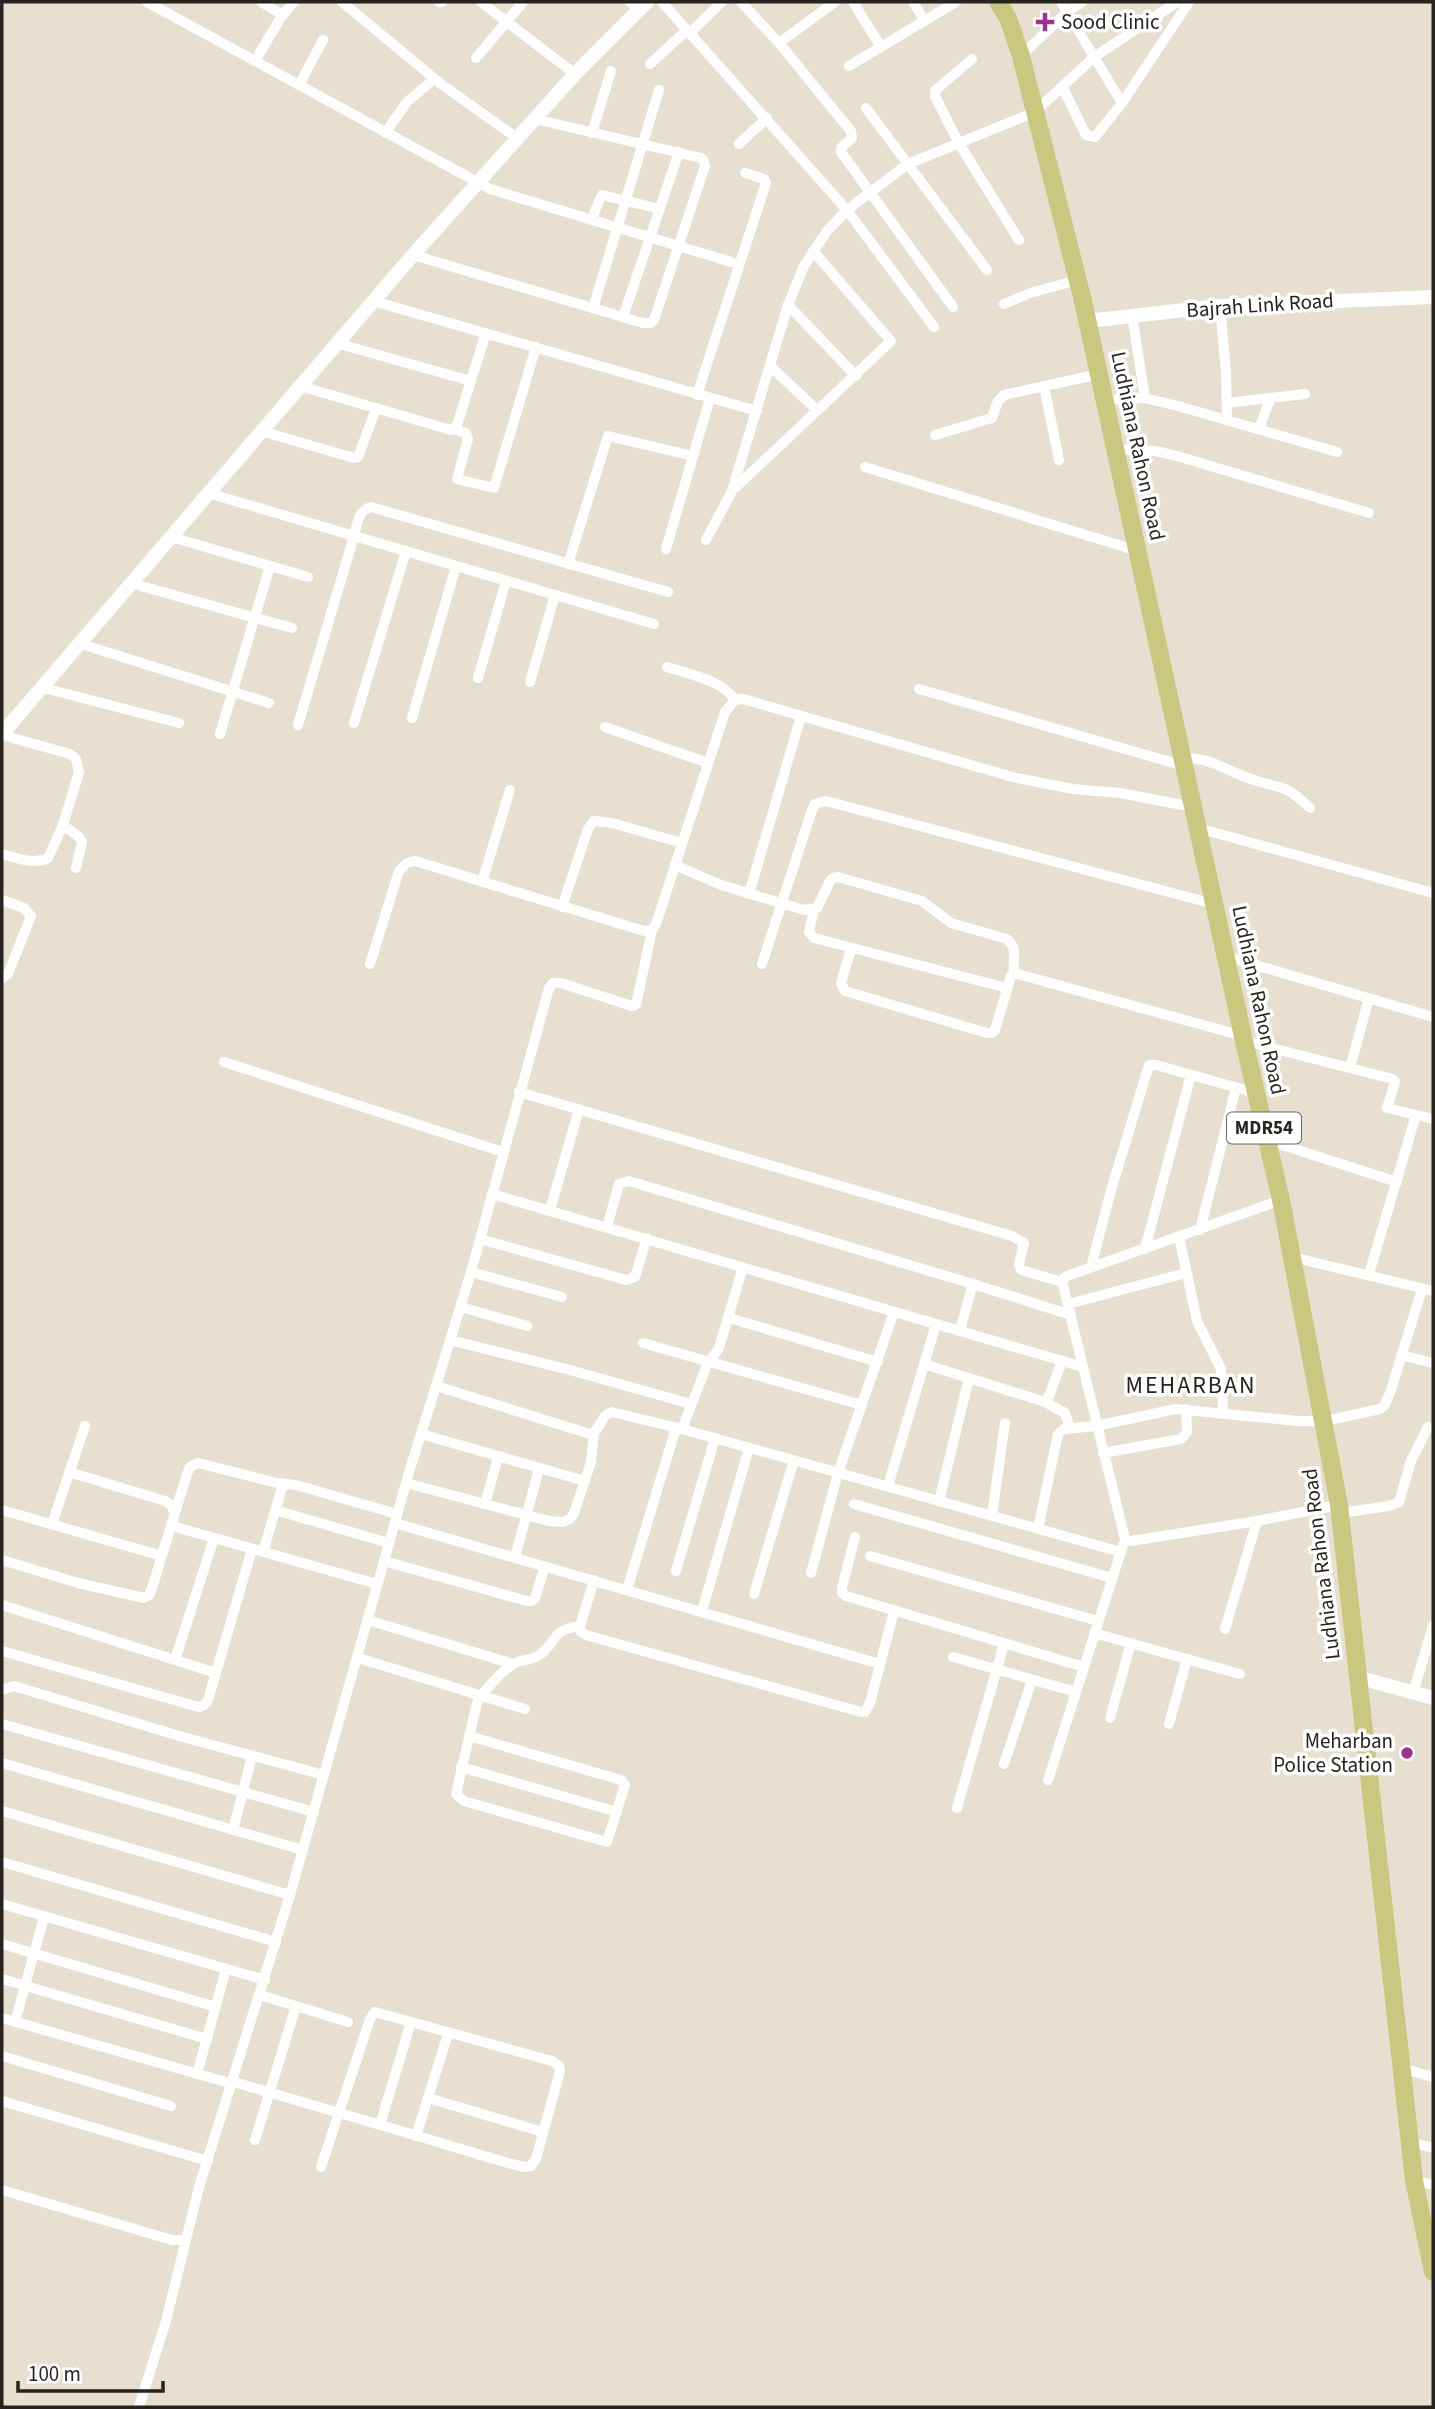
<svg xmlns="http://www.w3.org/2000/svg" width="1435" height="2409" font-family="'Source Sans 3',sans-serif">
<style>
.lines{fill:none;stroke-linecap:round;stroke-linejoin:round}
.minor{stroke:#fff;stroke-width:10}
.tertiary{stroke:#fff;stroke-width:14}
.primary{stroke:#cac781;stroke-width:18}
.poi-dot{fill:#a1318f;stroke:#fff;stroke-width:2.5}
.labels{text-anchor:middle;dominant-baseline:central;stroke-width:7;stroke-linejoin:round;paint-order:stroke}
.shield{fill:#fff;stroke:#686662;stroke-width:2}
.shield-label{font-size:19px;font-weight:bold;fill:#27241f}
.poi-label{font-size:21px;fill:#27241f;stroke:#fff;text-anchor:start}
.street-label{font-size:21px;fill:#27241f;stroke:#fff}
.quarter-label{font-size:24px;letter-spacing:2px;fill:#27241f;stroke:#fff}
</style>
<rect width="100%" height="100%" fill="#e7dfd0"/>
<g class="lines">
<!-- minor -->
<g class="minor">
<polyline points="147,2 490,189 738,264"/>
<polyline points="261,2 283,15"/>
<polyline points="342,2 441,84 517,138"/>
<polyline points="439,2 442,2"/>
<polyline points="481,2 575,74"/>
<polyline points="630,2 639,9"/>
<polyline points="662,2 847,210 934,327"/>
<polyline points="741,2 779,43 851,131 852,138 841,148 841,152 953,307"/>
<polyline points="853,2 881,47"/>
<polyline points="913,2 924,20"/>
<polyline points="1061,2 1122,103"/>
<polyline points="690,33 722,2"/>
<polyline points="779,43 835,2"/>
<polyline points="1021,56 1067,12 1082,2"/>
<polyline points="476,58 523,2"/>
<polyline points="972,59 938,88 935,91 935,96 958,142 1019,240"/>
<polyline points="255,61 281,17 294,2"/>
<polyline points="650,64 687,30"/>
<polyline points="849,66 956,2"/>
<polyline points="299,85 323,40"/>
<polyline points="1063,88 1086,135 1095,137 1122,103 1189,2"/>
<polyline points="866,108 987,270"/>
<polyline points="385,133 407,102 434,79"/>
<polyline points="592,133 611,71"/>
<polyline points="739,144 767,118"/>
<polyline points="591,220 602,195 660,209"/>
<polyline points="413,255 643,323 651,323 654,320 705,166 704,161 701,158 535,119"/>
<polyline points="373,301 757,411"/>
<polyline points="1004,304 1030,293 1078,280"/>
<polyline points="788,305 856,376"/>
<polyline points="1220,306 1226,372 1227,420"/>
<polyline points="593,308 659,90"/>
<polyline points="1132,315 1145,398"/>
<polyline points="623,317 679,152"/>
<polyline points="336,343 471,381"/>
<polyline points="770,366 817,410"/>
<polyline points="300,386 451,430 457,425 486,333"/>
<polyline points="1044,386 1059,460"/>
<polyline points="697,395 766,183 764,179 745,173"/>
<polyline points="1105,400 1145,398 1178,406 1337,452"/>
<polyline points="1227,403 1305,394"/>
<polyline points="454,429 466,433 468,439 457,479 494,488 536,347"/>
<polyline points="1259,429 1270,399"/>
<polyline points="261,431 354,458 358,457 376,409"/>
<polyline points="935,435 992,418 998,401 1004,395 1099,374"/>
<polyline points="1115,449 1155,451 1177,456 1369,513"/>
<polyline points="865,467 1138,551"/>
<polyline points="736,487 891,341 813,251"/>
<polyline points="208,493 654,624"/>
<polyline points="171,537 308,577"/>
<polyline points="706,540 732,491 788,305 804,266 827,231 847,210 908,164 1035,112 1094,57 1177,2"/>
<polyline points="666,549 710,398"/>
<polyline points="568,564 608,436 693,456"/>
<polyline points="130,583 292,628"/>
<polyline points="78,643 269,703"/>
<path d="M667 667C688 674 723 680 735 700"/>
<polyline points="478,678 506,581"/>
<polyline points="530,682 555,595"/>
<polyline points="40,687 179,723"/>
<polyline points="919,689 1184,766"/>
<polyline points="412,718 456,566"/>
<polyline points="354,723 406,551"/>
<path d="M298 725 354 536C357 525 358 510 371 507L668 592"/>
<polyline points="605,727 708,763"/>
<polyline points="220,734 270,566"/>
<polyline points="2,735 70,754 76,759 79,772 63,825 79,837 82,842 76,868"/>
<path d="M1182 758C1215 758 1223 770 1251 779 1282 790 1283 782 1310 808"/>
<polyline points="1198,828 1433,893"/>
<path d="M2 854C16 858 34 865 48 858L63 825"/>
<path d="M675 865 721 885 804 910 817 908 830 881 833 878 838 877 922 901 951 923 1007 939C1019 949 1012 960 1014 973"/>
<polyline points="482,882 510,790"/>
<polyline points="749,894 801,716"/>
<polyline points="2,900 24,908 31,916 8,974 2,978"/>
<polyline points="562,907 588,829 594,821 612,823 682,843"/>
<polyline points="814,909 809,932 814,938 1007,988"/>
<path d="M652 930 636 1005 632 1006 561 983H553L549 988 471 1272 436 1386 590 1434C602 1431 599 1415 612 1412L682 1429 1121 1552"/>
<polyline points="851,949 841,983 845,991 987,1033 992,1033 995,1030 1011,976 1014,973 1243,1036"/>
<polyline points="1225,956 1433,1017"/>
<polyline points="370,964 399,871 407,863 415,861 644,931 652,930 656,924 725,712 735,700 743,699 1016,778 1073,789 1120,793 1193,807"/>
<polyline points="762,964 812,810 815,804 826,801 1214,904"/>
<polyline points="1244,1041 1393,1079 1395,1082 1387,1108 1433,1119"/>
<polyline points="224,1062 503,1152"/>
<polyline points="1350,1068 1369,998"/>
<polyline points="519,1092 1012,1236 1024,1243 1019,1264 1021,1270 1062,1282"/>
<polyline points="1267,1140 1397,1182"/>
<polyline points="492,1194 1083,1367"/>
<polyline points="1281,1200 1067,1276 1063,1279 1063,1285 1125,1539 1131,1541 1257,1521 1339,1505"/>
<polyline points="550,1210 579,1109"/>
<polyline points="607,1227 619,1184 629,1181 973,1284 1071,1315"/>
<polyline points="1200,1230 1236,1088"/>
<polyline points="1179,1237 1197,1321 1221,1369 1223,1413"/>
<polyline points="480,1239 626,1280 635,1277 647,1238"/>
<polyline points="1145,1249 1191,1075"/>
<polyline points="1292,1257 1433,1291"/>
<polyline points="1091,1267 1112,1187 1149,1065 1156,1065 1256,1093"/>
<polyline points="471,1272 562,1297"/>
<polyline points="1369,1274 1416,1115"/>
<polyline points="1068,1304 1186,1273"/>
<polyline points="461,1307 527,1326"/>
<polyline points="729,1318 878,1362"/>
<polyline points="960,1330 973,1284"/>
<polyline points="450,1340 570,1370 691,1404"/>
<polyline points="643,1343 862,1405"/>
<polyline points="1401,1355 1433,1363"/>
<polyline points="924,1364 1042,1401 1046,1400 1049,1396 1062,1361"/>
<polyline points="1043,1401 1065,1413 1070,1428"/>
<polyline points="682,1429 707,1365 719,1348 743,1267"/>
<polyline points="421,1434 585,1481"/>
<polyline points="1103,1453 1181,1439 1187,1432 1186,1409"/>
<polyline points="69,1472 165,1501 171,1505 175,1513"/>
<polyline points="406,1483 549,1521 563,1522 570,1519 574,1513 591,1462 594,1433"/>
<polyline points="888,1486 936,1324"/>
<polyline points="939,1501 969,1378"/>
<polyline points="485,1504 498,1457"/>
<polyline points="854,1504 1112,1578"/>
<polyline points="2,1510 162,1556"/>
<polyline points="275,1510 389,1543"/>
<polyline points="1340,1513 1389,1506 1399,1502 1411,1461 1428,1427"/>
<polyline points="992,1515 1005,1423"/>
<polyline points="395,1523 880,1664"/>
<polyline points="52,1524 85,1426"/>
<polyline points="172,1526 377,1584"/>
<polyline points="1038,1529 1058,1434 1064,1429 1096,1426 1176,1409 1298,1421 1325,1421 1380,1409 1384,1406 1390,1393 1422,1289"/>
<polyline points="855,1537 842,1588 842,1593 846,1596 1084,1667"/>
<polyline points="263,1552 283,1484"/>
<polyline points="870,1556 1098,1621"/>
<polyline points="515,1557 539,1469"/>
<polyline points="2,1560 78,1583 144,1598 149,1595 152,1588 187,1474 190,1467 198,1463 277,1483 296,1485 397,1514"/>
<polyline points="384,1561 527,1601 532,1601 535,1598 545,1566"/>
<polyline points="676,1571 715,1438"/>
<polyline points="811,1573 838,1473 894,1312"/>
<polyline points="594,1580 580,1626 581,1632 586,1635 861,1712 865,1712 870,1703 894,1611"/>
<polyline points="627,1590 676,1428"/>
<polyline points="754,1594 794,1460"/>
<polyline points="2,1605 216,1673"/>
<polyline points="702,1611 749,1448"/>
<polyline points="368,1620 513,1664"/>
<polyline points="1225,1629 1257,1521"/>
<polyline points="1094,1633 1240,1674"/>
<polyline points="2,1651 188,1704 199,1707 204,1705 208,1700 252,1549"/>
<polyline points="953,1657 1076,1692"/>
<polyline points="358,1658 525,1709"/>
<polyline points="175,1660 214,1538"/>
<polyline points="2,1690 14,1686 179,1736 324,1775"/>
<polyline points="1413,1693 1433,1626"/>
<polyline points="1110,1718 1131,1643"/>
<polyline points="2,1724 314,1812"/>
<polyline points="1169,1724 1187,1659"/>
<path d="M469 1736 621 1780 625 1785 607 1842 464 1801 456 1794 477 1703C482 1692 505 1668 515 1663 524 1659 534 1660 541 1654 560 1638 550 1631 580 1626"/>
<polyline points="2,1763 303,1850"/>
<polyline points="1004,1764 1032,1680"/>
<polyline points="461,1767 617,1812"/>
<polyline points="1048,1780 1123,1545"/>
<polyline points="957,1808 1004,1644"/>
<polyline points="2,1811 290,1895"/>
<polyline points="233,1830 252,1756"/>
<polyline points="2,1862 276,1942"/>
<polyline points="2,1904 265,1980"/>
<polyline points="2,1944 216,2007"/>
<polyline points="2,1979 207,2039"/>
<polyline points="260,1995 348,2022"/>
<polyline points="2,2018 233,2084"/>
<polyline points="15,2022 44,1917"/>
<polyline points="2,2056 171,2106"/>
<polyline points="1401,2068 1433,2077"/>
<polyline points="197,2074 226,1969"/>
<path d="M234 2082C326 2109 419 2136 511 2164L525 2167 531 2166 536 2159 560 2071 559 2066 552 2061 375 2012 370 2019 321 2167"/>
<polyline points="428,2098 543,2132"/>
<polyline points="2,2101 208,2161"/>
<polyline points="380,2125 411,2022"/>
<polyline points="416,2136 448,2034"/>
<polyline points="255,2140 296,2006"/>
<polyline points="1410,2142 1433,2148"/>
<polyline points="1414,2180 1433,2185"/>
<polyline points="2,2190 172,2240 185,2240"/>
<polyline points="139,2407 166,2321 199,2187 290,1895 410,1469 436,1386"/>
</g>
<!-- tertiary -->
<g class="tertiary">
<polyline points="1088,321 1220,306 1433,297"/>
<polyline points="2,734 413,255 575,74 647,2"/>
<polyline points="1357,1677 1433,1698"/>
</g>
<!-- primary -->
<polyline class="primary" points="998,2 1008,18 1021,56 1083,301 1244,1041 1281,1200 1339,1505 1414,2180 1433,2272"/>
</g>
<!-- markers -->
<g class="poi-dot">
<path d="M1041.5 11.5h7v7h7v7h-7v7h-7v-7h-7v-7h7z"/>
<circle cx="1407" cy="1753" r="7"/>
</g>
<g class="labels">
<!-- shield labels -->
<rect class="shield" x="1227" y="1112.5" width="74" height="31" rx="5"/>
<g class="shield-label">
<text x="1264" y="1128">MDR54</text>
</g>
<!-- poi labels -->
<g class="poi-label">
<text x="1061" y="22">Sood Clinic</text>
<text x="1393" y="1741" text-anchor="end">Meharban<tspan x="1393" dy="24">Police Station</tspan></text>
</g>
<!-- street labels -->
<g class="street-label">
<text transform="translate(1260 305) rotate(-4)">Bajrah Link Road</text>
<text transform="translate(1138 446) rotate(78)">Ludhiana Rahon Road</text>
<text transform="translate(1259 1000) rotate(78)">Ludhiana Rahon Road</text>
<text transform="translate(1321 1564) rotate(-97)">Ludhiana Rahon Road</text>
</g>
<!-- quarter labels -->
<g class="quarter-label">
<text x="1191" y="1385">MEHARBAN</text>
</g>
</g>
<!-- border -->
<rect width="1435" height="2409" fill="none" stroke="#27241f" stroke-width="7"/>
<!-- scale -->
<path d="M18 2381v10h145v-10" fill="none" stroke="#27241f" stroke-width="3.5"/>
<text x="28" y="2381" font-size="21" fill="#27241f" stroke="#ffffff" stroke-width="5" paint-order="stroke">100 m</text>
</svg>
